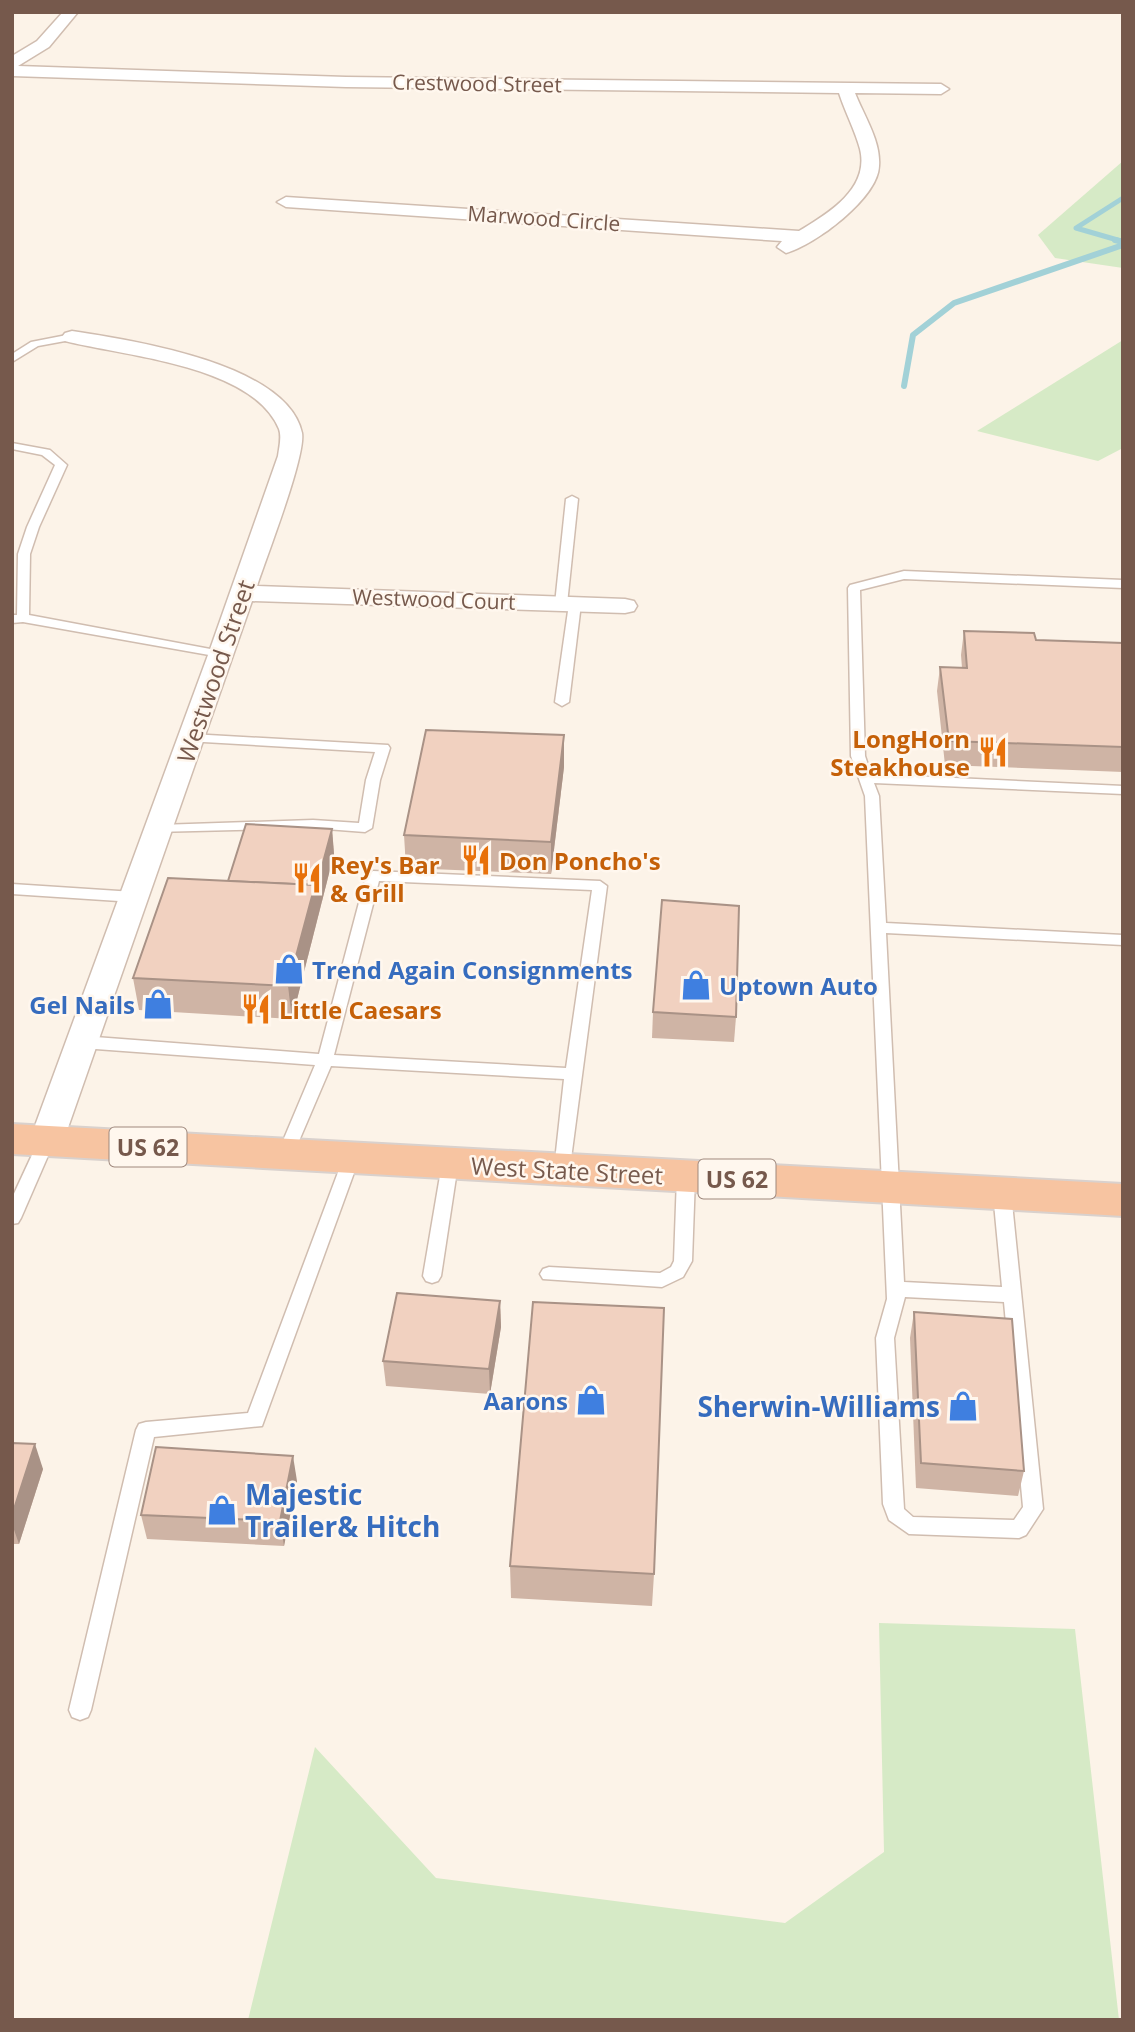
<svg xmlns="http://www.w3.org/2000/svg" width="1135" height="2032" font-family="'Open Sans',sans-serif">
<style>
.green{fill:#d6eac6}
.lines{fill:none;stroke-linecap:round;stroke-linejoin:round}
.stream-far1{stroke:#a2d1d7;stroke-width:5}
.stream{stroke:#a2d1d7;stroke-width:6}
.service-casing{stroke:#d0bdb0;stroke-width:3}
.minor-casing{stroke:#d0bdb0;stroke-width:3}
.trunk-casing{stroke:#d9d1cd;stroke-width:4}
.service{fill:#fff;fill-rule:evenodd}
.minor{fill:#fff;fill-rule:evenodd}
.trunk{fill:#f7c4a1;fill-rule:evenodd}
.wall{fill:#cfb4a5}
.shaded-wall{fill:#a99286}
.building{fill:#f1d1c0;stroke:#a99286;stroke-width:2}
.labels{text-anchor:middle;dominant-baseline:central;stroke-width:5;stroke-linejoin:round;paint-order:stroke}
.far-street-label{font-size:21px;fill:#76594c;stroke:#fff7ee}
.shield{fill:#fff7ee;stroke:#9f887d;stroke-width:2}
.shield-label{font-size:23px;font-weight:bold;fill:#76594c}
.street-label{font-size:24px;fill:#76594c;stroke:#fff7ee}
.food-label{font-size:24px;font-weight:bold;fill:#c56008;stroke:#fff7ee;text-anchor:start}
.shop-label{font-size:24px;font-weight:bold;fill:#366cbe;stroke:#fff7ee;text-anchor:start}
.near-shop-label{font-size:28px;font-weight:bold;fill:#366cbe;stroke:#fff7ee;text-anchor:end}
</style>
<rect width="100%" height="100%" fill="#fcf3e8"/>
<!-- green -->
<g class="green">
<polygon points="1123,161 1123,268 1055,258 1038,235"/>
<polygon points="1123,340 1123,448 1098,461 977,431"/>
<polygon points="879,1623 1075,1629 1119,2020 248,2020 315,1747 436,1878 785,1923 884,1852"/>
</g>
<g class="lines">
<!-- stream-far1 -->
<polyline class="stream-far1" points="1121,241 1076,228 1123,198"/>
<!-- stream -->
<g class="stream">
<polyline points="1115,240 1123,242"/>
<polyline points="904,386 913,335 954,303 1123,245"/>
</g>
<!-- service casing -->
<g class="service-casing">
<g id="service">
<polygon points="72,334 77,337 76,339 38,346 12,362 12,354 31,342"/>
<polygon points="12,443 50,450 67,465 39,527 30,554 29,615 221,651 227,655 226,658 23,622 12,623 12,615 17,615 18,554 27,527 55,465 42,455 12,449"/>
<polygon points="572,496 578,499 567,604 561,608 555,604 566,499"/>
<path d="M904 571 1123 580V588L904 579 860 590 865 756 871 774 1123 786V794L874 783 879 796 886 923 1123 935V945L886 933 904 1282 1002 1287 993 1193 996 1188H1008L1011 1193 1043 1509 1026 1535 1019 1538 909 1534 889 1520 883 1504 876 1338 887 1299 865 796 851 756 848 588 850 585ZM905 1297 1004 1302 1023 1507 1014 1520 913 1517 904 1509 894 1338Z"/>
<polygon points="575,600 581,604 569,702 562,706 555,702 569,604"/>
<polygon points="191,734 388,745 390,748 380,780 372,828 365,832 313,828 154,832 152,829 154,826 159,825 313,820 359,823 366,780 375,752 186,741 184,738 186,735"/>
<path d="M373 871 600 881 607 886 569 1174H557L554 1170 564 1079 331 1066 293 1155 291 1159H279L277 1155 315 1065 82 1048 74 1042 82 1036 319 1054 366 876ZM379 881 592 890 566 1068 334 1055Z"/>
<polygon points="12,884 134,892 141,897 134,902 12,894"/>
<polygon points="46,1136 52,1138 54,1142 21,1218 18,1223 12,1224 12,1198 38,1142 40,1138"/>
<polygon points="351,1153 357,1155 359,1159 262,1426 154,1437 91,1710 88,1717 80,1720 72,1717 69,1710 136,1430 139,1424 146,1422 248,1413 343,1159 345,1155"/>
<polygon points="450,1158 456,1160 458,1164 441,1276 438,1281 432,1283 426,1281 423,1276 442,1164 444,1160"/>
<polygon points="686,1171 692,1173 695,1177 692,1261 683,1277 662,1287 543,1279 540,1274 543,1269 549,1267 660,1273 671,1267 674,1261 677,1177 680,1173"/>
</g>
</g>
<!-- minor casing -->
<g class="minor-casing">
<g id="minor">
<path d="M63 12H78L49 47 18 66 346 77 941 84 949 89 941 94 855 93C864 116 881 141 879 166 878 198 815 245 786 253L777 247 782 241 286 207 277 202 286 197 799 231C827 214 870 189 860 149 855 130 845 112 839 93L346 87 12 76V56L37 41Z"/>
<path d="M72 331C130 340 287 363 302 433 306 456 266 558 257 586L625 599 634 601 637 606 634 611 625 613 252 601 63 1142 58 1151 46 1154 34 1151 29 1142 208 655 278 456C279 448 282 437 279 429 253 365 123 356 65 341L62 337 65 333Z"/>
</g>
</g>
<!-- trunk casing -->
<g class="trunk-casing">
<polygon id="trunk" points="12,1124 1123,1184 1123,1216 12,1154"/>
</g>
<!-- service -->
<use href="#service" class="service"/>
<!-- minor -->
<use href="#minor" class="minor"/>
<!-- trunk -->
<use href="#trunk" class="trunk"/>
</g>
<!-- wall -->
<g class="wall">
<polygon points="964,631 1036,640 1123,643 1123,772 945,765 937,691 940,667 962,668 961,655"/>
<polygon points="564,735 564,767 551,874 406,868 404,835"/>
<polygon points="332,829 334,854 292,1019 139,1010 133,978 228,881"/>
<polygon points="653,1012 736,1017 734,1042 652,1038"/>
<polygon points="500,1301 501,1327 490,1394 386,1386 383,1361"/>
<polygon points="914,1312 1024,1471 1018,1496 916,1488 910,1338"/>
<polygon points="12,1443 43,1469 19,1544 12,1544"/>
<polygon points="297,1481 284,1546 147,1539 141,1515"/>
<polygon points="510,1566 654,1574 652,1606 511,1598"/>
</g>
<!-- shaded-wall -->
<g class="shaded-wall">
<polygon points="564,735 564,767 551,874 551,842"/>
<polygon points="332,829 334,854 292,1019 288,986 315,885"/>
<polygon points="500,1301 501,1327 490,1394 489,1369"/>
<polygon points="35,1444 43,1469 19,1544 12,1524 12,1515"/>
<polygon points="293,1456 297,1481 284,1546 280,1521"/>
</g>
<!-- building -->
<g class="building">
<polygon points="964,631 1034,633 1036,640 1123,643 1123,747 949,741 940,667 967,668"/>
<polygon points="426,730 564,735 551,842 404,835"/>
<polygon points="246,824 332,829 315,892 315,885 228,881"/>
<polygon points="168,878 315,885 288,986 133,978"/>
<polygon points="662,900 739,906 736,1017 653,1012"/>
<polygon points="397,1293 500,1301 489,1369 383,1361"/>
<polygon points="533,1302 664,1308 654,1574 510,1566"/>
<polygon points="914,1312 1012,1319 1024,1471 921,1463"/>
<polygon points="12,1443 35,1444 12,1515"/>
<polygon points="156,1447 293,1456 280,1521 141,1515"/>
</g>
<!-- icons -->
<defs>
<g id="restaurant-bare" transform="scale(2.415)"><path d="M-5-6h1v4h1v-4h1v4h1v-4h1v5L-1.5 .5V6h-2V.5L-5-1ZM5-6V6H3V1.5H1.5Q1.5-4 5-6Z" fill="#e8710a" stroke="#fff7ee" stroke-width="2.5" paint-order="stroke"/></g>
<g id="shop-bare" transform="scale(2.415)"><path d="M-5-2.5h2.3a2.7 3.5 0 0 1 5.4 0H5L5.5 6h-11ZM-1.5-2.5h3a1.5 2.3 0 0 0-3 0Z" fill="#3f7fe0" stroke="#fff7ee" stroke-width="2.5" paint-order="stroke"/></g>
</defs>
<g fill-rule="evenodd">
<use href="#restaurant-bare" x="993" y="752"/>
<use href="#restaurant-bare" x="476" y="860"/>
<use href="#restaurant-bare" x="307" y="878"/>
<use href="#shop-bare" x="289" y="969"/>
<use href="#shop-bare" x="696" y="985"/>
<use href="#shop-bare" x="158" y="1004"/>
<use href="#restaurant-bare" x="256" y="1009"/>
<use href="#shop-bare" x="591" y="1400"/>
<use href="#shop-bare" x="963" y="1406"/>
<use href="#shop-bare" x="222" y="1510"/>
</g>
<g class="labels">
<!-- far-street labels -->
<g class="far-street-label">
<text transform="translate(477 83) rotate(1)">Crestwood Street</text>
<text transform="translate(544 218) rotate(4)">Marwood Circle</text>
<text transform="translate(434 599) rotate(2)">Westwood Court</text>
</g>
<!-- shield labels -->
<g class="shield">
<rect x="109.5" y="1127.5" width="77" height="39" rx="5"/>
<rect x="698.5" y="1159.5" width="77" height="39" rx="5"/>
</g>
<g class="shield-label">
<text x="148" y="1147">US 62</text>
<text x="737" y="1179">US 62</text>
</g>
<!-- street labels -->
<g class="street-label">
<text transform="translate(215 671) rotate(-71)">Westwood Street</text>
<text transform="translate(567 1170) rotate(3)">West State Street</text>
</g>
<!-- food labels -->
<g class="food-label">
<text x="970" y="738" text-anchor="end">LongHorn<tspan x="970" dy="28">Steakhouse</tspan></text>
<text x="499" y="860">Don Poncho's</text>
<text x="330" y="864">Rey's Bar<tspan x="330" dy="28">&amp; Grill</tspan></text>
<text x="279" y="1009">Little Caesars</text>
</g>
<!-- shop labels -->
<g class="shop-label">
<text x="312" y="969">Trend Again Consignments</text>
<text x="719" y="985">Uptown Auto</text>
<text x="135" y="1004" text-anchor="end">Gel Nails</text>
<text x="568" y="1400" text-anchor="end">Aarons</text>
</g>
<!-- near-shop labels -->
<g class="near-shop-label">
<text x="940" y="1406">Sherwin-Williams</text>
<text x="245" y="1494" text-anchor="start">Majestic<tspan x="245" dy="32">Trailer&amp; Hitch</tspan></text>
</g>
</g>
<!-- border -->
<rect width="1135" height="2032" fill="none" stroke="#76594c" stroke-width="28"/>
</svg>
